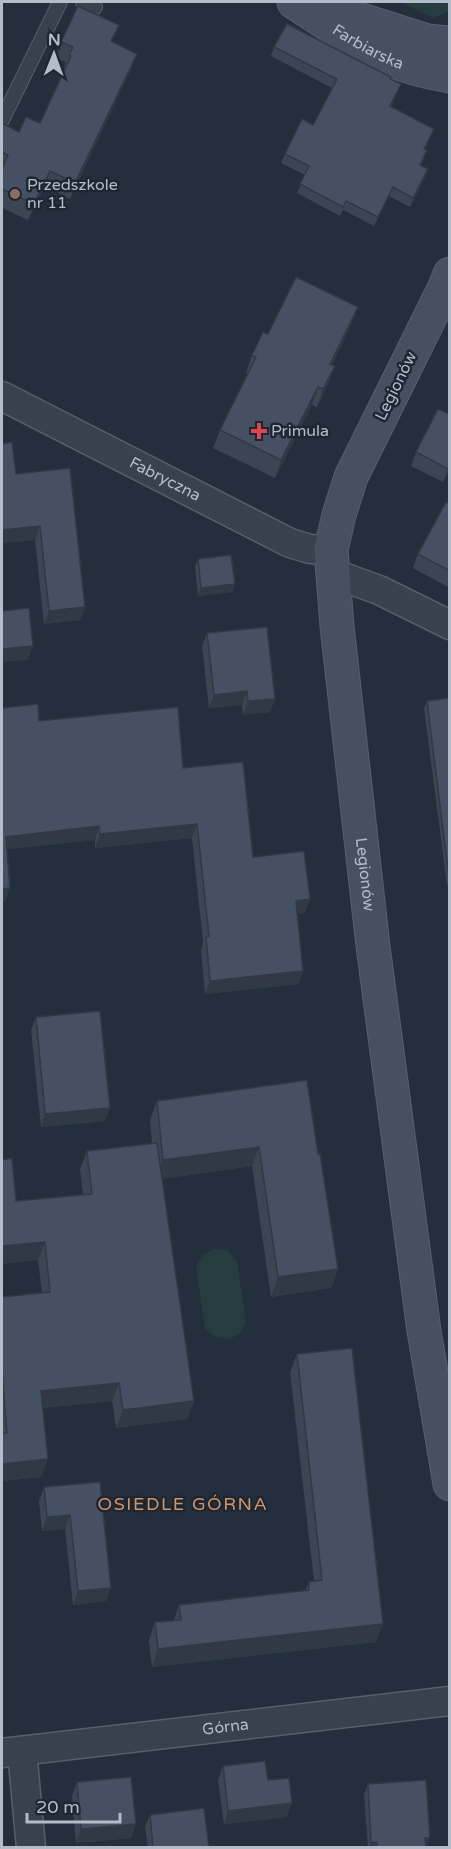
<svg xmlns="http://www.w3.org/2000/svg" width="451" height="1849" font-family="'Varela Round',sans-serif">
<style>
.green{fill:#263c3f}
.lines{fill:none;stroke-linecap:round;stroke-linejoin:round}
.lane-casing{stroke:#565f6c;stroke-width:16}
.street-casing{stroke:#565f6c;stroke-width:31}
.secondary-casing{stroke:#565f6c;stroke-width:35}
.lane{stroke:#38414e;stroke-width:14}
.street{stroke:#38414e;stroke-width:28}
.secondary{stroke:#465061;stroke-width:33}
.wall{fill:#3b4654}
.shaded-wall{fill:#303945}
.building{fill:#455162;stroke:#303945;stroke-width:1.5}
.education-dot{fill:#8d6e63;stroke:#1d2633;stroke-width:2}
.health-dot{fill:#e0444e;stroke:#1d2633;stroke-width:2}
.labels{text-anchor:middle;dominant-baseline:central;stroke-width:5;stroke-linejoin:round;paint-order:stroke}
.street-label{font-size:16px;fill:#b4bcc9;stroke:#1d2633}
.poi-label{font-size:16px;fill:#b4bcc9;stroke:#1d2633;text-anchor:start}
.neighbourhood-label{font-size:18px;letter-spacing:1.5px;fill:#d59563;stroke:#1d2633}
</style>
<rect width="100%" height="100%" fill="#242f3e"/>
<!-- green -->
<g class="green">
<polygon points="400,2 449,2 449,11 433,18"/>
<polygon points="213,1249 227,1250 237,1261 246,1323 240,1334 229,1339 215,1337 205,1329 196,1266 202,1256"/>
</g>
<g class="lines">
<!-- lane casing -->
<g class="lane-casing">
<g id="lane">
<polyline points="83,2 95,7"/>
<polyline points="2,120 60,2"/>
</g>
</g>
<!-- street casing -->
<g class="street-casing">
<g id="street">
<path id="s1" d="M2 396 290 543 310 549 331 550"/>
<polyline points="332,573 379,590 450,625"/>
<polyline points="22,1751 31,1848"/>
<path id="s2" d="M2 1753 450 1701"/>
</g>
</g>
<!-- secondary casing -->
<g class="secondary-casing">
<g id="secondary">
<path id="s3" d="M294 2C325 22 356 45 391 60 409 68 430 72 450 76"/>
<polyline points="330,10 427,41 450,43"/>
<path id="s4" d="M450 274 445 287 351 477 339 515 331 550 337 626 373 946 424 1331 450 1484"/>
</g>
</g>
<!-- lane -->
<use href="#lane" class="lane"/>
<!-- street -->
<use href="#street" class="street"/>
<!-- secondary -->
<use href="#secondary" class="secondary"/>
</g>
<!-- wall -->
<g class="wall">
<polygon points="61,42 113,42 137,54 131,69 70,199 45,186 28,220 2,208 2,123 19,132 40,123 64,72 63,71 66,62 55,58"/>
<polygon points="274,47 390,79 401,84 391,107 434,129 425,149 424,159 421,165 425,178 410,207 389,196 374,226 343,210 340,216 297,193 305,175 281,163 285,154 313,125 332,88 271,56"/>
<polygon points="358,307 351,325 332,365 335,366 328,384 317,407 312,405 275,478 213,448 220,430 248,374 246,373 252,355 268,334"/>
<polygon points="450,414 450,470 443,482 411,466 416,452"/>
<polygon points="2,444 16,474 85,607 80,620 44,624 35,540 2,543"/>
<polygon points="450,504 450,588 413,568 418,554"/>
<polygon points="198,559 235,584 232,592 198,596 195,566"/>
<polygon points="207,633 275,699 270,712 243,715 242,705 209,708 202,646"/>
<polygon points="450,698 450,884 447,885 424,708 427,701"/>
<polygon points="2,708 183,768 253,857 305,913 297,914 303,971 298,984 205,994 201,950 203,943 192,838 95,848 95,840 7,849 10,888 5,902"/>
<polygon points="36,1017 105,1121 41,1127 31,1030"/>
<polygon points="157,1101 318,1154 338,1269 331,1288 271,1297 252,1166 162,1179 194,1401 187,1419 116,1428 112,1401 42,1408 48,1459 41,1477 2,1481 2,1297 42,1293 38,1260 16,1201 83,1194 80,1169 87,1151 152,1144 150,1120"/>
<polygon points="297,1354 376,1642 152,1667 149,1640 155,1622 174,1620 179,1605 305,1591 309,1582 314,1581 290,1372"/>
<polygon points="100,1482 106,1601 73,1605 65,1529 42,1531 39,1501 44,1487"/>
<polygon points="223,1766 268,1780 287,1817 224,1824 218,1780"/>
<polygon points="77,1782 136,1824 131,1838 76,1843 72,1796"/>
<polygon points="368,1784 426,1848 368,1848 364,1794"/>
<polygon points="150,1815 209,1848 148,1848 145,1826"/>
</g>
<!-- shaded-wall -->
<g class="shaded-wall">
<polygon points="137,54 131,69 70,199 75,183"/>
<polygon points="428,169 425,178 410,207 413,198"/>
<polygon points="50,171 45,186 28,220 34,204"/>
<polygon points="358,307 351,325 323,382 330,364"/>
<polygon points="335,366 328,384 317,407 323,389"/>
<polygon points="318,387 312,405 275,478 281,460"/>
<polygon points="450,465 450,470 443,482 448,469"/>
<polygon points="40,526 35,540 2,543 2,530"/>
<polygon points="235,584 232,592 198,596 201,588"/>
<polygon points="85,607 80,620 44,624 49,611"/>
<polygon points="33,646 28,660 2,662 2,649"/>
<polygon points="247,691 242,705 209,708 214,695"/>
<polygon points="275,699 270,712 243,715 248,701"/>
<polygon points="197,824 192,838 95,848 100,834"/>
<polygon points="99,826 95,840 2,850 6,837"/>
<polygon points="10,888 5,902 2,902 2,889"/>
<polygon points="310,899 305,913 291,914 296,901"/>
<polygon points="303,971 298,984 205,994 210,981"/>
<polygon points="110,1108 105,1121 41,1127 45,1114"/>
<polygon points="259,1147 252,1166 156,1180 163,1160"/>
<polygon points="45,1242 38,1260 2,1264 2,1246"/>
<polygon points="338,1269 331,1288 271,1297 278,1277"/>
<polygon points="119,1383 112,1401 34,1409 41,1391"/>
<polygon points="194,1401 187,1419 116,1428 123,1410"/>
<polygon points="48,1459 41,1477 2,1481 2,1464"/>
<polygon points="70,1515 65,1529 42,1531 47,1517"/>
<polygon points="111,1588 106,1601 73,1605 78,1591"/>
<polygon points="383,1624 376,1642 152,1667 158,1649"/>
<polygon points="292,1803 287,1817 224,1824 228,1811"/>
<polygon points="136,1824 131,1838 76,1843 81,1829"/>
<polygon points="425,1838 430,1838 426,1848"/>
<polygon points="371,1842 377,1842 375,1848 369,1848"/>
</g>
<!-- building -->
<g class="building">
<polygon points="78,6 119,25 111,41 137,54 75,183 50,171 34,204 2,189 2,169 8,155 2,152 2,123 19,132 26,117 40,123 71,56 69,55 73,47 61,42"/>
<polygon points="287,24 391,77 390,79 401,84 390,106 434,129 424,149 427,150 420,165 428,169 413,198 393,187 378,217 346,201 343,207 300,184 309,166 285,154 302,119 313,125 337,79 274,47"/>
<polygon points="296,277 358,307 330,364 335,366 323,389 318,387 281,460 220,430 256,357 252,355 263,332 268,334"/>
<polygon points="438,409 450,414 450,465 448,469 416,452"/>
<polygon points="12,442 16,474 70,468 85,607 49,611 40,526 2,530 2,444"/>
<polygon points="446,502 450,504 450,571 418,554"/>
<polygon points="231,555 235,584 201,588 198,559"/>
<polygon points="29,608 33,646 2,649 2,611"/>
<polygon points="267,627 275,699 248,701 247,691 214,695 207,633"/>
<polygon points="450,698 450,878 449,878 427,701"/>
<polygon points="38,704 39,721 178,707 183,768 243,762 253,857 304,851 310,899 296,901 303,971 210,981 206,937 209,936 197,824 100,834 99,826 6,837 10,888 2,889 2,708"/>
<polygon points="100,1011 110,1108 45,1114 36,1017"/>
<polygon points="307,1080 318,1154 320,1154 338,1269 278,1277 259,1147 163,1160 157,1101"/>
<polygon points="157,1143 194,1401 123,1410 119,1383 41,1391 48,1459 2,1464 2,1434 7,1433 2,1371 2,1297 50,1292 45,1242 2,1246 2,1160 12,1158 16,1201 92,1194 87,1151"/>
<polygon points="352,1348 383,1624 158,1649 155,1622 181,1620 179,1605 309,1590 309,1582 322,1580 297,1354"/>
<polygon points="100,1482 111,1588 78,1591 70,1515 47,1517 44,1487"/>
<polygon points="265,1761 268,1780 289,1778 292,1803 228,1811 223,1766"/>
<polygon points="131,1777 136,1824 81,1829 77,1782"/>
<polygon points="426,1780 430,1838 425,1838 426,1848 377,1848 377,1842 371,1842 368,1784"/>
<polygon points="204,1808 209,1848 153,1848 150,1815"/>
</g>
<!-- markers -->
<circle class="education-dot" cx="15" cy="194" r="6"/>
<path class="health-dot" d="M256 422h6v6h6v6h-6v6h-6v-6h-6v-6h6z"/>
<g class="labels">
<!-- street labels -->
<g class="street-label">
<text stroke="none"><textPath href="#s3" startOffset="87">Farbiarska</textPath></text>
<text transform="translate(396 386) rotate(-64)">Legionów</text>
<text stroke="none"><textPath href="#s1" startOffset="183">Fabryczna</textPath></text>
<text stroke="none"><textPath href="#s4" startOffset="628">Legionów</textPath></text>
<text stroke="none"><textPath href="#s2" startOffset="225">Górna</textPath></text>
</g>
<!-- poi labels -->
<g class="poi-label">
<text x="27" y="185">Przedszkole<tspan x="27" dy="18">nr 11</tspan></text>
<text x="271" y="431">Primula</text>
</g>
<!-- neighbourhood labels -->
<g class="neighbourhood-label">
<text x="183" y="1504">OSIEDLE GÓRNA</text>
</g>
</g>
<!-- border -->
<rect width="451" height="1849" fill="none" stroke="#b4bcc9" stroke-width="6"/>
<!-- north arrow -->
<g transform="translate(54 54) rotate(1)" stroke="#1d2633" stroke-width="4.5" paint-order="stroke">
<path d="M0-4.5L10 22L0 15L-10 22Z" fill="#b4bcc9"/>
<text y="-9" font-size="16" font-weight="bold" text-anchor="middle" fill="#b4bcc9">N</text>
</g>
<!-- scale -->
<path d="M27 1813v9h93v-9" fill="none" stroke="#b4bcc9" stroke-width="3"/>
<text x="36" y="1813" font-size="18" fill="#b4bcc9" stroke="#1d2633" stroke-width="4.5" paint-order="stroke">20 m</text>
</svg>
